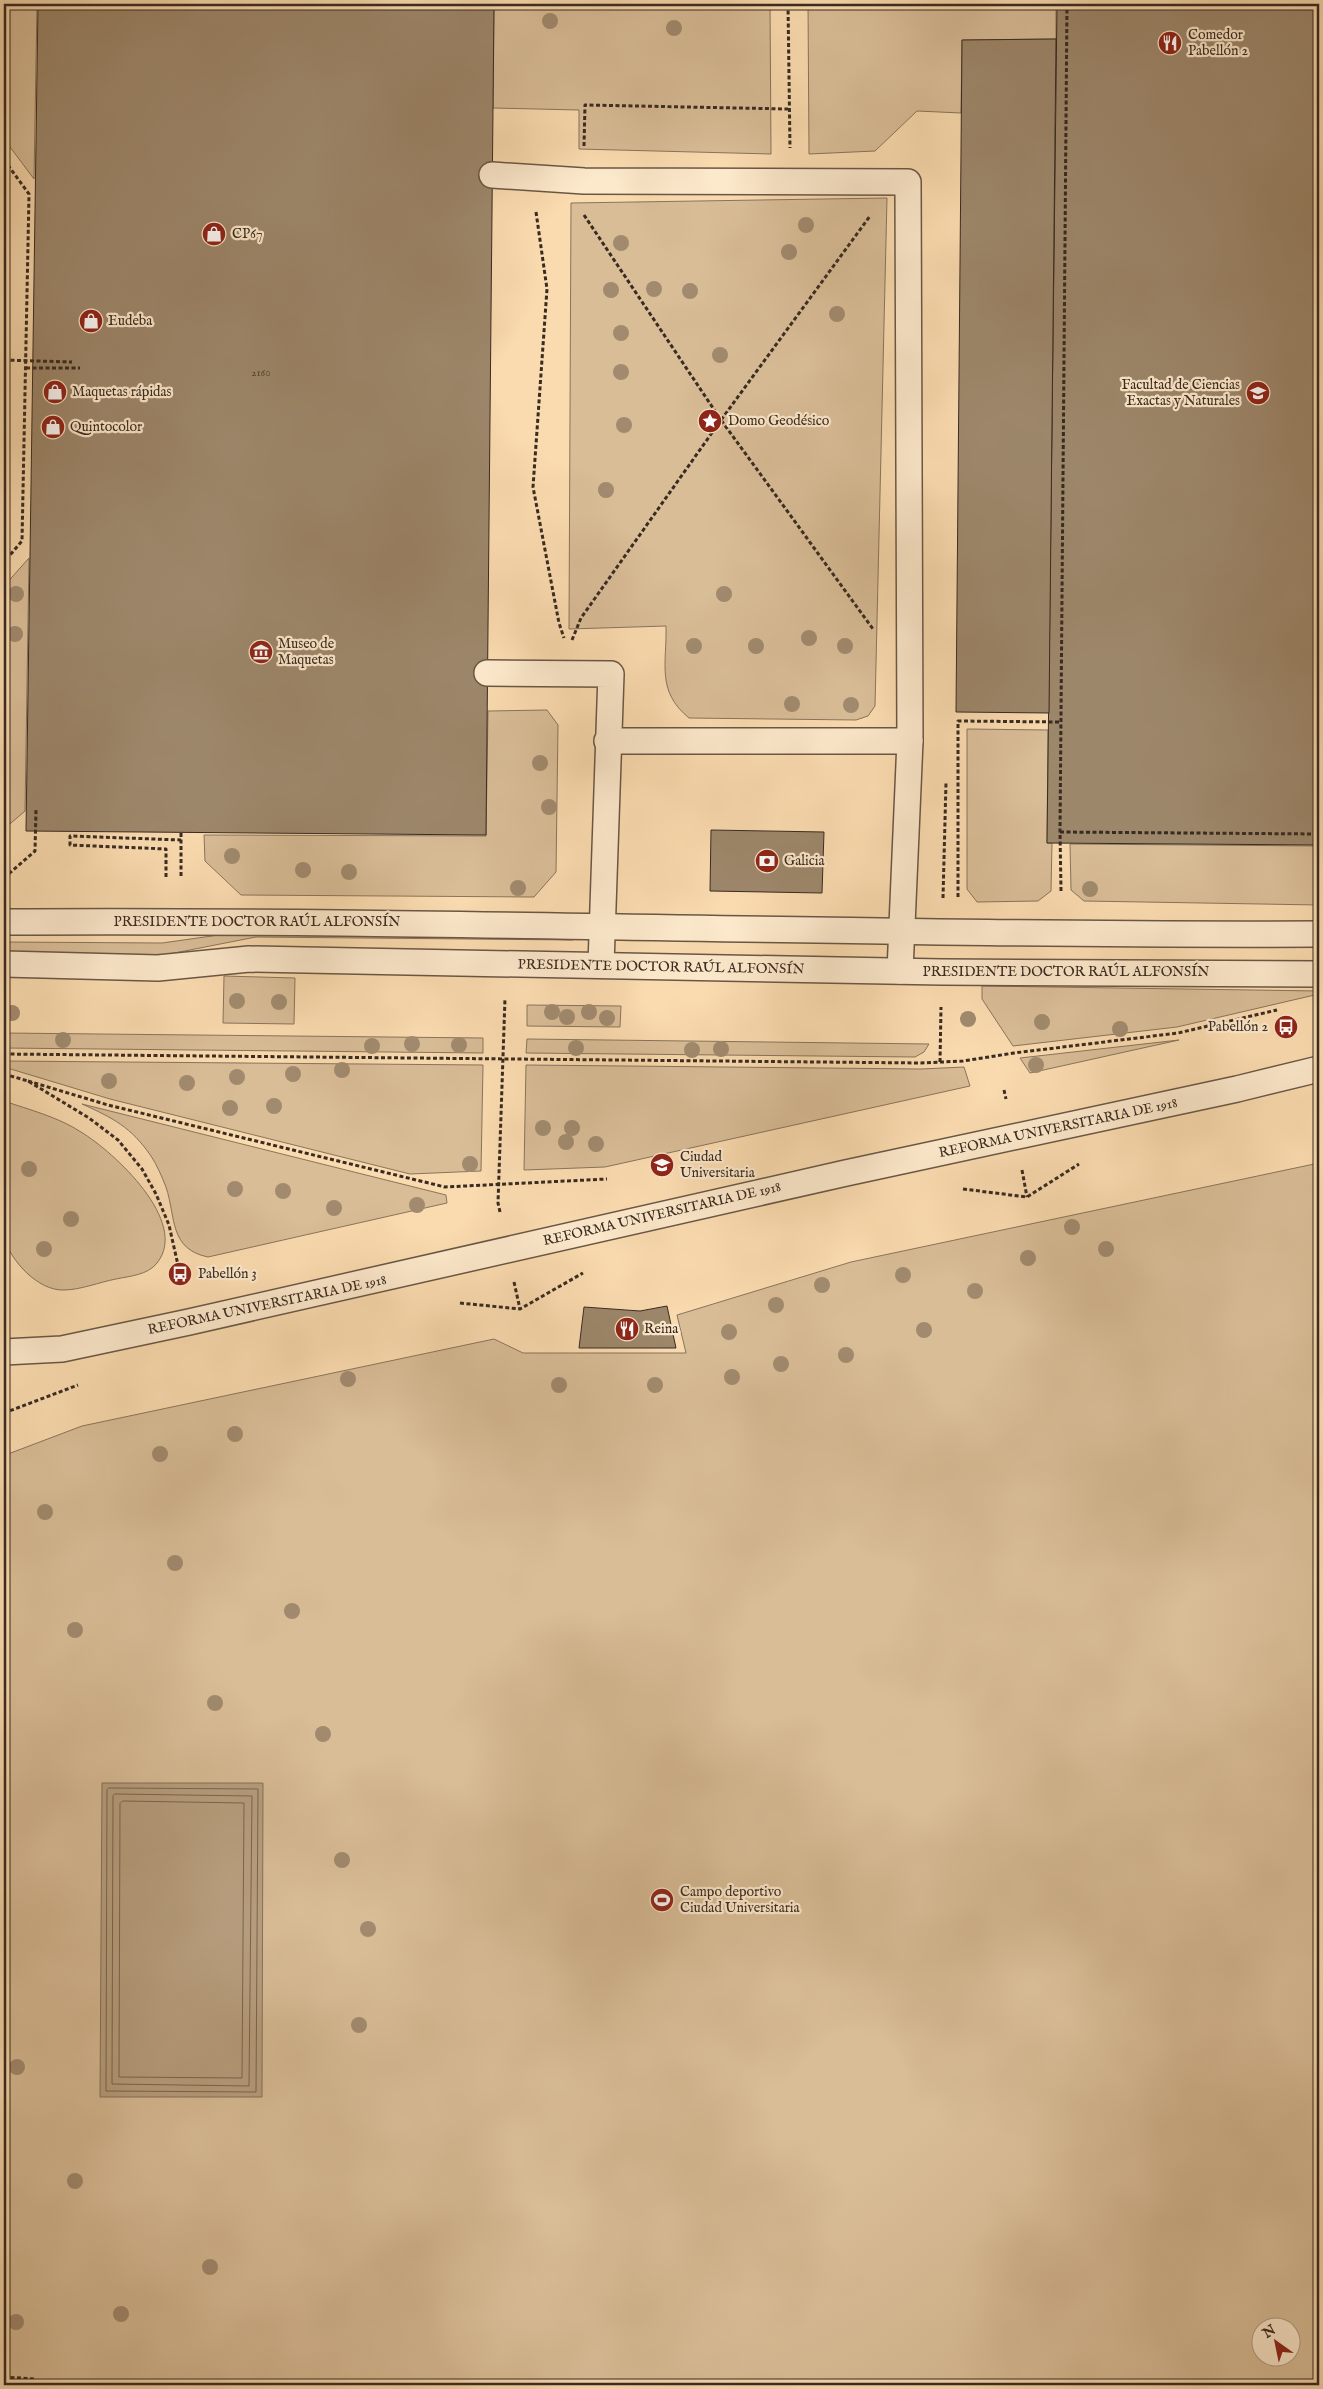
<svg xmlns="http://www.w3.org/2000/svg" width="1323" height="2389" font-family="'IM FELL English',serif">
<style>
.green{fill:#d9bd97;stroke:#89745c;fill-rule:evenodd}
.water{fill:#b89f7f;stroke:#857159}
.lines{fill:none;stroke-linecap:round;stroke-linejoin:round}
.shore{stroke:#786550;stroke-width:1}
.building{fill:#9d876b;stroke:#392b21}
.service-casing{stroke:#695744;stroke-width:28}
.path{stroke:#392b21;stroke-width:3;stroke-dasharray:4 2.5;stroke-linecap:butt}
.service{stroke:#fce8cb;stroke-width:25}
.tree{fill:#a18a6e}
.labels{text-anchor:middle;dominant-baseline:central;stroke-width:4.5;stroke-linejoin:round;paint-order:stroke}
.number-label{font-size:11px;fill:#524234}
.poi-label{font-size:14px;fill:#392b21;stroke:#fce8cb;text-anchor:start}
.street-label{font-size:14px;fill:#392b21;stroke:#fce8cb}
</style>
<rect width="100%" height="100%" fill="#fadbaf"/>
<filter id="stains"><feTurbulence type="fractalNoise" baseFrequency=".004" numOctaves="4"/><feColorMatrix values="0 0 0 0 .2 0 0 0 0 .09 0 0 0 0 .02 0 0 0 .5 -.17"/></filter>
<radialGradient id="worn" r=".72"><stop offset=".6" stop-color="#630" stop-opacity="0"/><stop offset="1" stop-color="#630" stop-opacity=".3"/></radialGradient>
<!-- green -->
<g class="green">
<polygon points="4,4 37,4 34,179 4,139"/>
<polygon points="494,4 770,4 771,154 579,149 579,110 493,108"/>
<polygon points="808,4 1056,4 1056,39 962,40 961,113 917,111 875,151 809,154"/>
<path d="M887 198 875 706 868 716 856 720 689 718C656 691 667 664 666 626L569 629 571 203Z"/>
<polygon points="29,558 25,811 4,829 4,586"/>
<polygon points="547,710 558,725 556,872 534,897 241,895 205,861 204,835 486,836 488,711"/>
<polygon points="967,729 1048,730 1047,843 1052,843 1051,891 1038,901 977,902 967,889"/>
<polygon points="1070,844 1319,846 1319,905 1084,901 1071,890"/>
<polygon points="219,935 573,938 573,940 256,937 159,956 4,954 4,942 162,943"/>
<polygon points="224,976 295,978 294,1024 223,1023"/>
<polygon points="982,986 1319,991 1319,994 1177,1027 1013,1046 982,999"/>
<polygon points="527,1005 621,1006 620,1027 527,1026"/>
<polygon points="4,1033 483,1038 483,1053 4,1048"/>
<polygon points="527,1039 929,1044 924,1052 915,1057 526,1053"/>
<polygon points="1179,1040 1030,1073 1020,1058"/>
<polygon points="4,1061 483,1065 481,1171 410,1174 110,1099 4,1067"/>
<polygon points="526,1065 921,1069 964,1067 970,1086 605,1167 524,1170"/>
<path d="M4 1101C30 1110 58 1117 81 1132 114 1152 190 1222 157 1263 148 1275 130 1276 116 1279 100 1282 80 1290 64 1290 38 1291 11 1261 4 1238 1 1227 4 1211 4 1200 4 1167 4 1134 4 1101Z"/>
<path d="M82 1104 446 1195 447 1203 208 1257C169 1249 176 1217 166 1187 162 1177 157 1165 151 1156 131 1127 113 1118 82 1104Z"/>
<path d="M1319 1163V2385H4V1474L8 1454 82 1426 494 1339 523 1353H686L677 1315 851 1262ZM1260 2326H1290V2356H1260Z"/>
</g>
<!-- water -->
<polygon class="water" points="102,1783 263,1783 262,2097 100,2097"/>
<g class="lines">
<!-- shore -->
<g class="shore">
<polygon points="109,1788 258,1789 256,2092 106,2091 107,1790"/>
<polygon points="115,1794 252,1796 249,2086 112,2084 113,1796"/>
<polygon points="123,1801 244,1803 242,2078 119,2077 120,1804"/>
</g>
</g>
<!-- building -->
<g class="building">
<polygon points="38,4 494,4 486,835 26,831"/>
<polygon points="1057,4 1319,4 1319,845 1047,843"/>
<polygon points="1056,39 1049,713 956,712 962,40"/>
<polygon points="711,830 824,832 822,893 710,891"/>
<polygon points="667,1306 676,1348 579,1348 584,1307 640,1311"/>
</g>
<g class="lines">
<!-- service casing -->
<g class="service-casing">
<g id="service">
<polyline points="492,175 584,181 908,182 910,741 900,971"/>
<polyline points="487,673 611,674 601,965"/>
<polyline points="607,741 910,741"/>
<path d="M4 922C442 919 881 936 1319 934"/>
<polyline points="4,964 158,968 249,959 942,972 1319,974"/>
<polyline points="4,1352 62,1349 189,1322 846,1173 1237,1089 1319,1069"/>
</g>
</g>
<!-- path -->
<g class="path">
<polyline points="788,4 790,148"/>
<polyline points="584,146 585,105 788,109"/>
<polyline points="4,160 29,194 22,541 4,562"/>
<polyline points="536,212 547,289 533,487 559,623 564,638"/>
<polyline points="584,215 721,420 873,629"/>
<polyline points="4,360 72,362"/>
<polyline points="26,368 80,368"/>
<polyline points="572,640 581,618 721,420 870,216"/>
<polyline points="1060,832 1319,834"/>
<polyline points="181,833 181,876"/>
<polyline points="166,877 166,849 70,845 70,836 181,840"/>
<polyline points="4,878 35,851 36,810"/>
<polyline points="1061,891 1060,832 1067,4"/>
<polyline points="958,897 958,721 1061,722"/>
<polyline points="943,898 946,782"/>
<polyline points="4,1054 921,1063 963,1061 1014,1053 1178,1033 1277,1010"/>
<polyline points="940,1062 941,1007"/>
<polyline points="4,1074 28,1081 89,1118 118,1140 142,1169 156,1194 169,1225 180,1274"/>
<polyline points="28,1081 108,1105 445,1187 607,1179"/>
<polyline points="1004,1090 1006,1099"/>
<polyline points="1022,1170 1027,1197"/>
<polyline points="963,1189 1027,1197 1079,1164"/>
<polyline points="500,1212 498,1203 505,998"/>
<polyline points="514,1282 520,1309"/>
<polyline points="460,1303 520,1309 583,1273"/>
<polyline points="4,1413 78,1385"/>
<polyline points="4,2377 35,2379 34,2385"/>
</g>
<!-- service -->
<use href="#service" class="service"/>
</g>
<!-- trees -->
<g class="tree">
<circle cx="550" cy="21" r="8"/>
<circle cx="674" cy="28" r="8"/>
<circle cx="806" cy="225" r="8"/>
<circle cx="621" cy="243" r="8"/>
<circle cx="789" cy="252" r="8"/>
<circle cx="654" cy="289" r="8"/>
<circle cx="611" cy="290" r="8"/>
<circle cx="690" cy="291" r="8"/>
<circle cx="837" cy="314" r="8"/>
<circle cx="621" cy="333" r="8"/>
<circle cx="720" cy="355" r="8"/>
<circle cx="621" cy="372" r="8"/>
<circle cx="624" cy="425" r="8"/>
<circle cx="606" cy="490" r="8"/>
<circle cx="16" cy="594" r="8"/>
<circle cx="724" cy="594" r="8"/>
<circle cx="15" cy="634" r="8"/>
<circle cx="809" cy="638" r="8"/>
<circle cx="694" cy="646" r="8"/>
<circle cx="756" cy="646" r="8"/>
<circle cx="845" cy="646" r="8"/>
<circle cx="792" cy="704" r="8"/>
<circle cx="851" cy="705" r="8"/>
<circle cx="540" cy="763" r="8"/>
<circle cx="549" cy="807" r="8"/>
<circle cx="232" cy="856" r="8"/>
<circle cx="303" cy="870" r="8"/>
<circle cx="349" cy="872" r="8"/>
<circle cx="518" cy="888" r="8"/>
<circle cx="1090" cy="889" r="8"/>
<circle cx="237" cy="1001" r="8"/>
<circle cx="279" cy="1002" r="8"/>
<circle cx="552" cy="1012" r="8"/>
<circle cx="589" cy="1012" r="8"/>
<circle cx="12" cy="1013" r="8"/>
<circle cx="567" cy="1017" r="8"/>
<circle cx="607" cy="1018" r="8"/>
<circle cx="968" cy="1019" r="8"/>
<circle cx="1042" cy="1022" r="8"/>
<circle cx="1120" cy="1029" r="8"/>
<circle cx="63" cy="1040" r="8"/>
<circle cx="412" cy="1044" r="8"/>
<circle cx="459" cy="1045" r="8"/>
<circle cx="372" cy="1046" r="8"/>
<circle cx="576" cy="1048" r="8"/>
<circle cx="721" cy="1049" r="8"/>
<circle cx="692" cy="1050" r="8"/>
<circle cx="1036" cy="1065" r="8"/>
<circle cx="342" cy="1070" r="8"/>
<circle cx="293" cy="1074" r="8"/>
<circle cx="237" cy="1077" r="8"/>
<circle cx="109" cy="1081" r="8"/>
<circle cx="187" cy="1083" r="8"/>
<circle cx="274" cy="1106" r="8"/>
<circle cx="230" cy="1108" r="8"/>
<circle cx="543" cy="1128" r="8"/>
<circle cx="572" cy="1128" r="8"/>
<circle cx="566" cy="1142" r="8"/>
<circle cx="596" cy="1144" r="8"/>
<circle cx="470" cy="1164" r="8"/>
<circle cx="29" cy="1169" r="8"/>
<circle cx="235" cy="1189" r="8"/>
<circle cx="283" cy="1191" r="8"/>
<circle cx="417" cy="1205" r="8"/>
<circle cx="334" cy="1208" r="8"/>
<circle cx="71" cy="1219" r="8"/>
<circle cx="1072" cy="1227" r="8"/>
<circle cx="44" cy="1249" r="8"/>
<circle cx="1106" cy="1249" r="8"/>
<circle cx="1028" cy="1258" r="8"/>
<circle cx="903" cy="1275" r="8"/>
<circle cx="822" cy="1285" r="8"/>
<circle cx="975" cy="1291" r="8"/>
<circle cx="776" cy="1305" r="8"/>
<circle cx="924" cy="1330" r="8"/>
<circle cx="729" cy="1332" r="8"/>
<circle cx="846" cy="1355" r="8"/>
<circle cx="781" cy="1364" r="8"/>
<circle cx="732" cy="1377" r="8"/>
<circle cx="348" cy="1379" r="8"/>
<circle cx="559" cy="1385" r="8"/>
<circle cx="655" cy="1385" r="8"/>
<circle cx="235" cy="1434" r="8"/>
<circle cx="160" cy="1454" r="8"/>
<circle cx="45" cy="1512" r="8"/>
<circle cx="175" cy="1563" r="8"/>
<circle cx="292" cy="1611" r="8"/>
<circle cx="75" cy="1630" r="8"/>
<circle cx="215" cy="1703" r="8"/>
<circle cx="323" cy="1734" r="8"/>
<circle cx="342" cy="1860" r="8"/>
<circle cx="368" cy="1929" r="8"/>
<circle cx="359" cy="2025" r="8"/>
<circle cx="17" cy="2067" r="8"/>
<circle cx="75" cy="2181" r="8"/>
<circle cx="210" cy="2267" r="8"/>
<circle cx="121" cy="2314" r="8"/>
<circle cx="16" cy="2322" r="8"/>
</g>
<!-- icons -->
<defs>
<g id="restaurant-disc" transform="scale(1.25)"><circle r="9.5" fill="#8f2418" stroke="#fce8cb"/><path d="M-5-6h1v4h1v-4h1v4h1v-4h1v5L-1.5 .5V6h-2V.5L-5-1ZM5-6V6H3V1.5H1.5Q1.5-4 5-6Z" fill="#fff"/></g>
<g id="shop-disc" transform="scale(1.25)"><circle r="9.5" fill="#8f2418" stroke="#fce8cb"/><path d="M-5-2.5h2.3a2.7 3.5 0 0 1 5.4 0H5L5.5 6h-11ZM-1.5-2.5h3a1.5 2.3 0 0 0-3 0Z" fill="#fff"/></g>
<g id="university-disc" transform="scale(1.25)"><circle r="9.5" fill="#8f2418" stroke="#fce8cb"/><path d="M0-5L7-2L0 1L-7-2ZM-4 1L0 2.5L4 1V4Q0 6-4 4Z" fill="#fff"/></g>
<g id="sight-disc" transform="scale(1.25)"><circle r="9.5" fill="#8f2418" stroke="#fce8cb"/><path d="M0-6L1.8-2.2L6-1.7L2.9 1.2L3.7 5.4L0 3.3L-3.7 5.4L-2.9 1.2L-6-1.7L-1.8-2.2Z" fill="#fff"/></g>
<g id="museum-disc" transform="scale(1.25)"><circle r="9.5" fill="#8f2418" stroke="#fce8cb"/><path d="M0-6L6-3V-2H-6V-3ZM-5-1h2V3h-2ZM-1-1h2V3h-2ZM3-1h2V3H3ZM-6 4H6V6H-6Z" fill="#fff"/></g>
<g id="bank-disc" transform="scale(1.25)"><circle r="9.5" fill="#8f2418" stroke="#fce8cb"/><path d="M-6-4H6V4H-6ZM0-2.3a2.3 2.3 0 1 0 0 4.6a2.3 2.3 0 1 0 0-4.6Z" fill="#fff"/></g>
<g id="bus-disc" transform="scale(1.25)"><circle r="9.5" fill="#8f2418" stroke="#fce8cb"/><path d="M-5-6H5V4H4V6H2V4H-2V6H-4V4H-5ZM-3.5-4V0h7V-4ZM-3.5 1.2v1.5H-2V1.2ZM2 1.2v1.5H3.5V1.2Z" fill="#fff"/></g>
<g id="stadium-disc" transform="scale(1.25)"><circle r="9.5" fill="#8f2418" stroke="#fce8cb"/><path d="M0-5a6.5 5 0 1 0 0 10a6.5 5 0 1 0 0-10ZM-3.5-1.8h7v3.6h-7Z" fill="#fff"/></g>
</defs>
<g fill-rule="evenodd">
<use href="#restaurant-disc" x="1170" y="43"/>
<use href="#shop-disc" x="214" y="234"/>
<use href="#shop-disc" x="91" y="321"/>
<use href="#shop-disc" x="55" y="392"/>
<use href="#university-disc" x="1258" y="393"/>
<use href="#sight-disc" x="710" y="421"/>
<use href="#shop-disc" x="53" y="427"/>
<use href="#museum-disc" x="261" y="652"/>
<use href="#bank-disc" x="767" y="861"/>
<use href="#bus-disc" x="1286" y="1027"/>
<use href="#university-disc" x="662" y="1165"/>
<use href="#bus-disc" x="180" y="1274"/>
<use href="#restaurant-disc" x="627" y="1329"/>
<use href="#stadium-disc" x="662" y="1900"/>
</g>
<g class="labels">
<!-- number labels -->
<g class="number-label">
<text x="261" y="373">2160</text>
</g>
<!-- poi labels -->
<g class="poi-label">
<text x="1188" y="35">Comedor<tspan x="1188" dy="16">Pabellón 2</tspan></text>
<text x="232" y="234">CP67</text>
<text x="108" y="321">Eudeba</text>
<text x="1240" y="385" text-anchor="end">Facultad de Ciencias<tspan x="1240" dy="16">Exactas y Naturales</tspan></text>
<text x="72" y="392">Maquetas rápidas</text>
<text x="728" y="421">Domo Geodésico</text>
<text x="70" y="427">Quintocolor</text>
<text x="278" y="644">Museo de<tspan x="278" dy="16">Maquetas</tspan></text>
<text x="784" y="861">Galicia</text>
<text x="1268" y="1027" text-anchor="end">Pabellón 2</text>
<text x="680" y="1157">Ciudad<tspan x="680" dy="16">Universitaria</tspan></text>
<text x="198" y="1274">Pabellón 3</text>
<text x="644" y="1329">Reina</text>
<text x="680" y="1892">Campo deportivo<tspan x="680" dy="16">Ciudad Universitaria</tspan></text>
</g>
<!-- street labels -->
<g class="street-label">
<text x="257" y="922">PRESIDENTE DOCTOR RAÚL ALFONSÍN</text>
<text transform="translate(661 967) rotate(1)">PRESIDENTE DOCTOR RAÚL ALFONSÍN</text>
<text x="1066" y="972">PRESIDENTE DOCTOR RAÚL ALFONSÍN</text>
<text transform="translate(1058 1128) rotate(-12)">REFORMA UNIVERSITARIA DE 1918</text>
<text transform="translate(662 1214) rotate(-13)">REFORMA UNIVERSITARIA DE 1918</text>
<text transform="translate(267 1305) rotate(-12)">REFORMA UNIVERSITARIA DE 1918</text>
</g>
</g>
<!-- margin -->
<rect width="1323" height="2389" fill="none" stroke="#fadbaf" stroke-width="20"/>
<rect x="5" y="5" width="1313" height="2379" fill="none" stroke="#392b21" stroke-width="2.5"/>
<rect x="10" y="10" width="1303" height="2369" fill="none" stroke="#392b21"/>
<!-- north arrow -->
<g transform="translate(1276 2342) rotate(327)"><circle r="24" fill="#fce8cb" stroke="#ae9c87"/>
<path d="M0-4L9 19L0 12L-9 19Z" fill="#8f2418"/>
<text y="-8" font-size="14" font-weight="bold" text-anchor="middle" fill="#392b21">N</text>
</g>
<rect width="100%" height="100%" filter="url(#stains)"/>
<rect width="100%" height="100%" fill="url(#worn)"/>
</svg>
